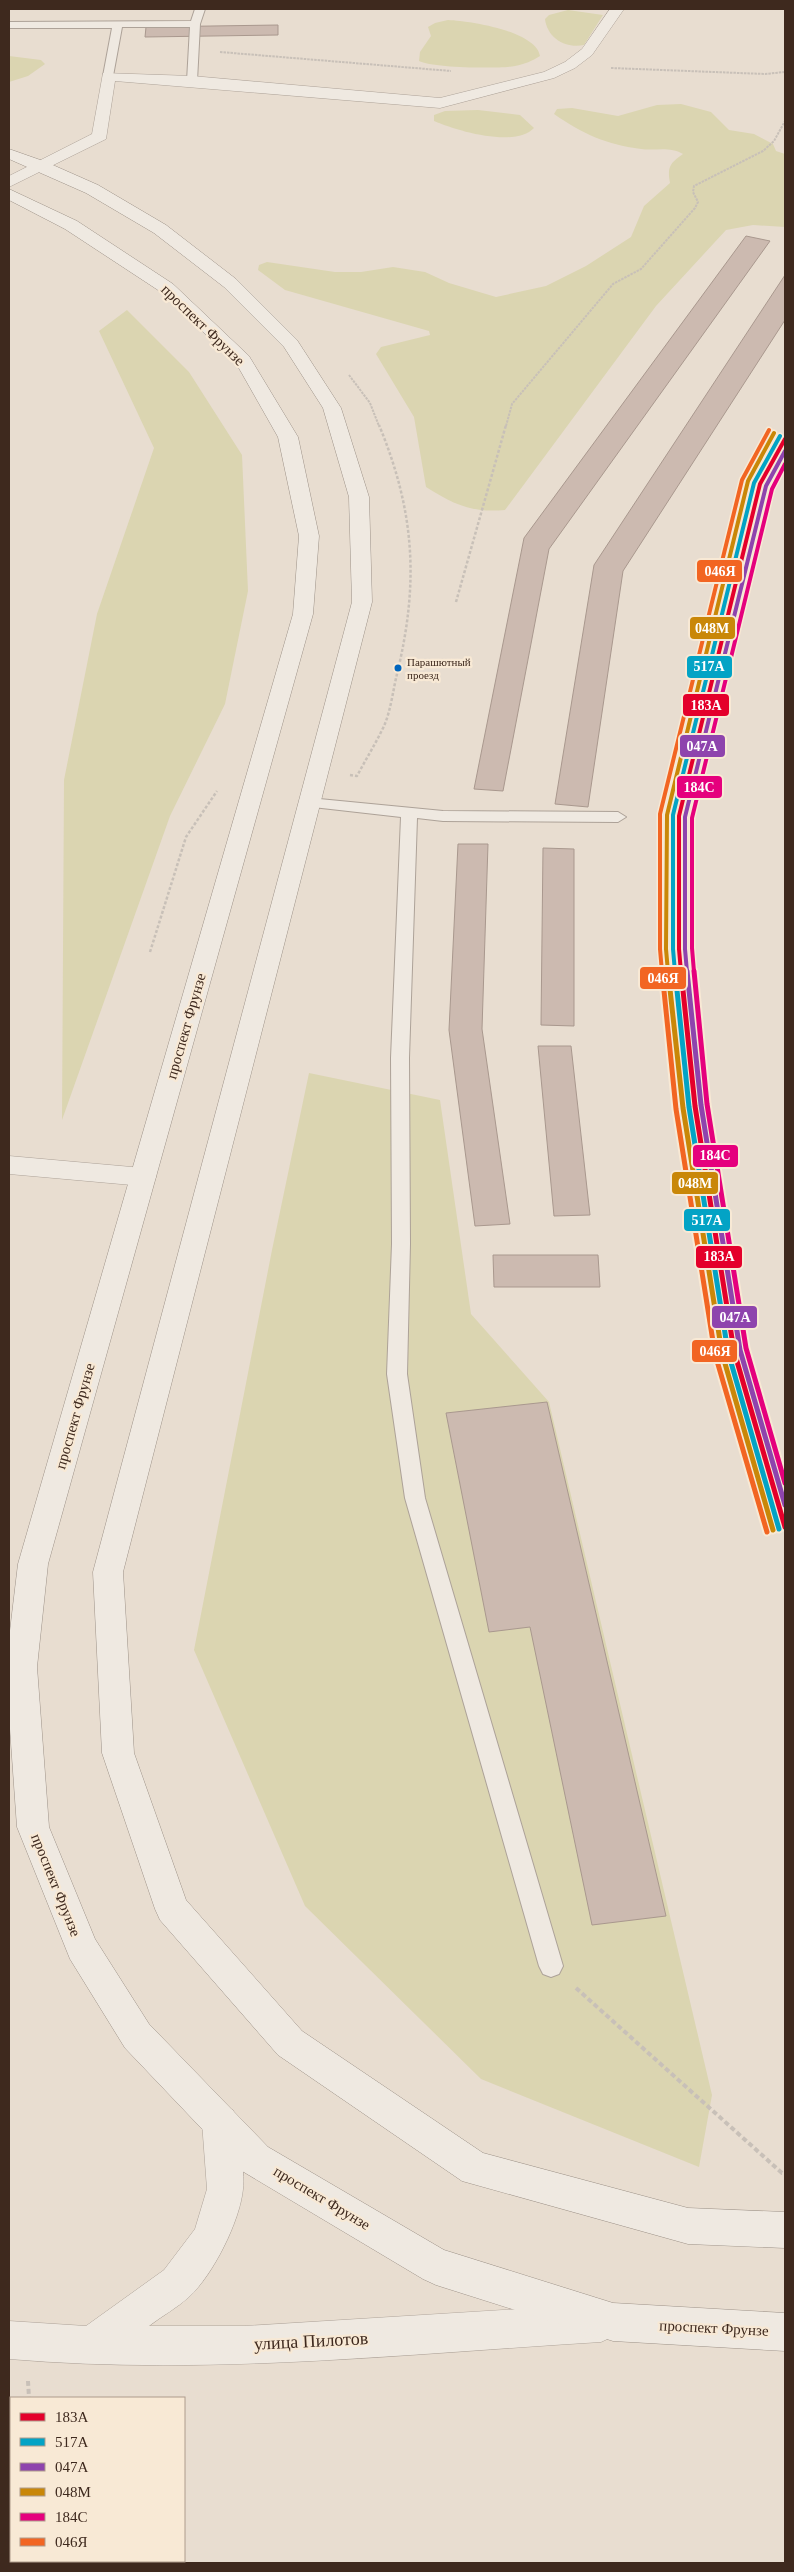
<svg xmlns="http://www.w3.org/2000/svg" width="794" height="2572" font-family="Georgia,serif">
<style>
.green{fill:#dbd5b1}
.building{fill:#ccbab0;stroke:#a9988e}
.lines{fill:none;stroke-linecap:round;stroke-linejoin:round}
.service-casing{stroke:#ada298;stroke-width:2}
.minor-casing{stroke:#ada298;stroke-width:1}
.secondary-casing{stroke:#9d9288;stroke-width:1}
.path-far2{stroke:#c8c0b8;stroke-width:2;stroke-dasharray:2.5 1;stroke-linecap:butt}
.path-far1{stroke:#c8c0b8;stroke-width:2.5;stroke-dasharray:3 2;stroke-linecap:butt}
.path{stroke:#c8c0b8;stroke-width:4;stroke-dasharray:5 3;stroke-linecap:butt}
.service{fill:#efe9e1;fill-rule:evenodd}
.minor{fill:#efe9e1;fill-rule:evenodd}
.secondary{fill:#efe9e1;fill-rule:evenodd}
.rail-casing{stroke:#aea7a1;stroke-width:7}
.rail{stroke:#f8e9d5;stroke-width:5;stroke-dasharray:14;stroke-linecap:butt}
.rail-1-far1-casing{stroke:#f8e9d5;stroke-width:7}
.rail-1-casing{stroke:#f8e9d5;stroke-width:9}
.rail-2-far1-casing{stroke:#f8e9d5;stroke-width:7}
.rail-2-casing{stroke:#f8e9d5;stroke-width:9}
.rail-3-far1-casing{stroke:#f8e9d5;stroke-width:7}
.rail-3-casing{stroke:#f8e9d5;stroke-width:9}
.rail-4-far1-casing{stroke:#f8e9d5;stroke-width:7}
.rail-4-casing{stroke:#f8e9d5;stroke-width:9}
.rail-5-far1-casing{stroke:#f8e9d5;stroke-width:7}
.rail-5-casing{stroke:#f8e9d5;stroke-width:9}
.rail-6-far1-casing{stroke:#f8e9d5;stroke-width:7}
.rail-6-casing{stroke:#f8e9d5;stroke-width:9}
.rail-1-far1{stroke:#e4002b;stroke-width:4}
.rail-1{stroke:#e4002b;stroke-width:5}
.rail-2-far1{stroke:#03a3c5;stroke-width:4}
.rail-2{stroke:#03a3c5;stroke-width:5}
.rail-3-far1{stroke:#8e44ad;stroke-width:4}
.rail-3{stroke:#8e44ad;stroke-width:5}
.rail-4-far1{stroke:#c98708;stroke-width:4}
.rail-4{stroke:#c98708;stroke-width:5}
.rail-5-far1{stroke:#e5007d;stroke-width:4}
.rail-5{stroke:#e5007d;stroke-width:5}
.rail-6-far1{stroke:#f26522;stroke-width:4}
.rail-6{stroke:#f26522;stroke-width:5}
.bus-dot{fill:#0065bd;stroke:#f8e9d5;stroke-width:2}
.labels{text-anchor:middle;dominant-baseline:central;stroke-width:4.5;stroke-linejoin:round;paint-order:stroke}
.far-bus-label{font-size:11px;fill:#3e291e;stroke:#f8e9d5;text-anchor:start}
.street-label{font-size:15px;fill:#3e291e;stroke:#f8e9d5}
.near-street-label{font-size:18px;fill:#3e291e;stroke:#f8e9d5}
.line-badge{stroke:#f8e9d5;stroke-width:2}
.badge-label{font-size:14px;text-anchor:middle;font-weight:bold;fill:#fff}
</style>
<rect width="100%" height="100%" fill="#e8ddd0"/>
<!-- green -->
<g class="green">
<path d="M568 10 603 15 584 45C566 49 547 38 545 19L549 15Z"/>
<path d="M448 20C470 21 536 31 540 56 532 61 525 64 515 66 499 69 432 68 419 61L420 52 431 36 428 27 435 23Z"/>
<polygon points="9,56 41,60 45,64 28,76 9,82"/>
<path d="M681 104 711 112 729 130 754 134 773 144 776 151 785 154V227L753 225 726 230 656 306 505 510C471 513 453 504 426 487L414 417 376 354 381 347 430 335 429 331 285 290 258 270 259 265 267 262 335 272H361L393 267 425 272 449 283 496 297 546 286 586 266 631 237 644 206 670 183C667 167 670 163 683 154 670 146 655 151 641 149 605 144 583 134 554 114L557 109 572 108 618 116 657 105Z"/>
<path d="M478 110 520 115 534 128C515 148 457 131 434 121V115L445 111Z"/>
<polygon points="127,310 189,372 242,455 248,591 225,704 170,816 62,1120 64,780 97,614 154,448 99,331"/>
<polygon points="309,1073 440,1100 471,1314 549,1402 712,2095 699,2167 481,2079 305,1906 194,1650 272,1250"/>
</g>
<!-- building -->
<g class="building">
<polygon points="278,25 278,35 145,37 146,27"/>
<polygon points="746,236 770,241 549,549 503,791 474,789 524,538"/>
<polygon points="785,275 785,320 623,571 588,807 555,804 594,565"/>
<polygon points="458,844 488,844 482,1029 510,1224 475,1226 449,1030"/>
<polygon points="543,848 574,849 574,1026 541,1025"/>
<polygon points="538,1046 571,1046 590,1215 554,1216"/>
<polygon points="493,1255 598,1255 600,1287 494,1287"/>
<polygon points="547,1402 666,1916 592,1925 530,1627 489,1632 446,1413"/>
</g>
<g class="lines">
<!-- service casing -->
<g class="service-casing">
<g id="service">
<polygon points="195,9 205,9 200,24 197,81 192,84 187,81 190,27 122,27 113,76 108,79 103,76 112,28 9,28 9,22 191,21"/>
<polygon points="309,798 443,811 618,812 626,817 618,822 443,821 417,818 409,1058 410,1244 407,1374 425,1498 563,1966 559,1974 551,1977 543,1974 539,1966 405,1498 387,1374 392,1244 391,1058 401,817 304,806 301,803"/>
</g>
</g>
<!-- minor casing -->
<g class="minor-casing">
<g id="minor">
<polygon points="610,9 624,9 592,55 575,68 554,78 440,108 115,81 106,139 9,187 9,176 92,134 103,73 192,76 440,98 544,72 565,62 582,49"/>
<polygon points="9,1156 143,1168 152,1170 156,1177 152,1184 143,1186 9,1174"/>
<path d="M220 2105 233 2110C240 2126 245 2171 243 2189 240 2221 213 2275 189 2297 177 2308 162 2316 149 2326H245L601 2304 614 2310 620 2323 614 2336 601 2342C404 2354 206 2376 9 2359V2321L86 2326 164 2270 195 2229 207 2189 202 2122 207 2110Z"/>
</g>
</g>
<!-- secondary casing -->
<g class="secondary-casing">
<g id="secondary">
<polygon points="9,149 46,162 98,185 166,225 236,279 297,340 341,408 369,497 372,602 123,1572 134,1753 186,1900 302,2031 483,2153 688,2208 785,2212 785,2248 688,2244 462,2181 278,2055 160,1920 155,1909 102,1753 93,1572 352,602 349,497 323,408 284,347 224,287 154,233 86,193 9,159"/>
<polygon points="9,189 77,221 173,284 249,356 298,437 319,536 313,614 48,1564 37,1667 49,1827 95,1939 149,2024 268,2147 444,2250 613,2303 785,2313 785,2351 613,2341 436,2285 423,2279 242,2171 125,2048 70,1959 17,1827 9,1715 9,1639 18,1564 293,614 299,536 278,437 236,363 161,292 65,229 9,200"/>
</g>
</g>
<!-- path-far2 -->
<g class="path-far2">
<polyline points="220,52 451,71"/>
<polyline points="611,68 765,74 785,72"/>
<polyline points="349,375 370,403 379,426"/>
<polyline points="506,426 512,404 613,284 641,269 695,208 698,202 693,192 694,186 763,151 774,141 785,121"/>
</g>
<!-- path-far1 -->
<g class="path-far1">
<polyline points="456,602 506,425"/>
<path d="M350 775 357 776C366 759 376 743 384 726 391 710 393 690 397 674 419 583 415 512 379 425"/>
<polyline points="150,952 186,837 217,791"/>
</g>
<!-- path -->
<g class="path">
<polyline points="576,1988 782,2173 785,2173"/>
<polyline points="28,2381 29,2398"/>
<polyline points="31,2561 31,2563"/>
</g>
<!-- service -->
<use href="#service" class="service"/>
<!-- minor -->
<use href="#minor" class="minor"/>
<!-- secondary -->
<use href="#secondary" class="secondary"/>
<!-- rail casing -->
<g class="rail-casing">
<g id="rail">
<polyline points="9,2536 11,2536"/>
<polyline points="103,2561 110,2563"/>
</g>
</g>
<!-- rail -->
<use href="#rail" class="rail"/>
<!-- rail-1-far1 casing -->
<g class="rail-1-far1-casing">
<polyline id="rail-1-far1" points="681,972 679,949 679,816 760,484 785,439"/>
</g>
<!-- rail-1 casing -->
<g class="rail-1-casing">
<polyline id="rail-1" points="681,971 695,1106 734,1351 785,1527"/>
</g>
<!-- rail-2-far1 casing -->
<g class="rail-2-far1-casing">
<polyline id="rail-2-far1" points="675,972 673,949 673,815 754,483 780,436"/>
</g>
<!-- rail-2 casing -->
<g class="rail-2-casing">
<polyline id="rail-2" points="675,971 689,1107 728,1352 779,1529"/>
</g>
<!-- rail-3-far1 casing -->
<g class="rail-3-far1-casing">
<polyline id="rail-3-far1" points="687,972 685,949 685,817 766,486 785,451"/>
</g>
<!-- rail-3 casing -->
<g class="rail-3-casing">
<polyline id="rail-3" points="687,971 701,1105 740,1350 785,1505"/>
</g>
<!-- rail-4-far1 casing -->
<g class="rail-4-far1-casing">
<polyline id="rail-4-far1" points="668,972 666,949 667,815 748,481 774,433"/>
</g>
<!-- rail-4 casing -->
<g class="rail-4-casing">
<polyline id="rail-4" points="668,971 683,1108 722,1353 773,1530"/>
</g>
<!-- rail-5-far1 casing -->
<g class="rail-5-far1-casing">
<polyline id="rail-5-far1" points="694,972 692,948 692,818 772,489 785,464"/>
</g>
<!-- rail-5 casing -->
<g class="rail-5-casing">
<polyline id="rail-5" points="694,971 707,1104 746,1348 785,1483"/>
</g>
<!-- rail-6-far1 casing -->
<g class="rail-6-far1-casing">
<polyline id="rail-6-far1" points="662,972 660,949 660,814 742,480 769,430"/>
</g>
<!-- rail-6 casing -->
<g class="rail-6-casing">
<polyline id="rail-6" points="662,971 676,1109 715,1354 767,1532"/>
</g>
<!-- rail-1-far1 -->
<use href="#rail-1-far1" class="rail-1-far1"/>
<!-- rail-1 -->
<use href="#rail-1" class="rail-1"/>
<!-- rail-2-far1 -->
<use href="#rail-2-far1" class="rail-2-far1"/>
<!-- rail-2 -->
<use href="#rail-2" class="rail-2"/>
<!-- rail-3-far1 -->
<use href="#rail-3-far1" class="rail-3-far1"/>
<!-- rail-3 -->
<use href="#rail-3" class="rail-3"/>
<!-- rail-4-far1 -->
<use href="#rail-4-far1" class="rail-4-far1"/>
<!-- rail-4 -->
<use href="#rail-4" class="rail-4"/>
<!-- rail-5-far1 -->
<use href="#rail-5-far1" class="rail-5-far1"/>
<!-- rail-5 -->
<use href="#rail-5" class="rail-5"/>
<!-- rail-6-far1 -->
<use href="#rail-6-far1" class="rail-6-far1"/>
<!-- rail-6 -->
<use href="#rail-6" class="rail-6"/>
</g>
<!-- markers -->
<circle class="bus-dot" cx="398" cy="668" r="4.5"/>
<g class="labels">
<!-- far-bus labels -->
<g class="far-bus-label">
<text x="407" y="662">Парашютный<tspan x="407" dy="13">проезд</tspan></text>
</g>
<!-- street labels -->
<g class="street-label">
<text transform="translate(203 325) rotate(44)">проспект Фрунзе</text>
<text transform="translate(186 1026) rotate(-74)">проспект Фрунзе</text>
<text transform="translate(75 1416) rotate(-74)">проспект Фрунзе</text>
<text transform="translate(56 1885) rotate(68)">проспект Фрунзе</text>
<text transform="translate(322 2198) rotate(31)">проспект Фрунзе</text>
<text transform="translate(714 2328) rotate(3)">проспект Фрунзе</text>
</g>
<!-- near-street labels -->
<g class="near-street-label">
<text transform="translate(311 2341) rotate(-3)">улица Пилотов</text>
</g>
</g>
<g class="line-badge">
<rect x="696" y="559" width="47" height="24" rx="5" fill="#f26522"/>
<rect x="689" y="616" width="47" height="24" rx="5" fill="#c98708"/>
<rect x="686" y="655" width="47" height="24" rx="5" fill="#03a3c5"/>
<rect x="682" y="693" width="48" height="24" rx="5" fill="#e4002b"/>
<rect x="679" y="734" width="47" height="24" rx="5" fill="#8e44ad"/>
<rect x="676" y="775" width="47" height="24" rx="5" fill="#e5007d"/>
<rect x="639" y="966" width="48" height="24" rx="5" fill="#f26522"/>
<rect x="692" y="1144" width="47" height="24" rx="5" fill="#e5007d"/>
<rect x="671" y="1171" width="48" height="24" rx="5" fill="#c98708"/>
<rect x="683" y="1208" width="48" height="24" rx="5" fill="#03a3c5"/>
<rect x="695" y="1245" width="48" height="24" rx="5" fill="#e4002b"/>
<rect x="711" y="1305" width="47" height="24" rx="5" fill="#8e44ad"/>
<rect x="691" y="1339" width="47" height="24" rx="5" fill="#f26522"/>
</g>
<g class="badge-label">
<text x="720" y="576">046Я</text>
<text x="712" y="633">048М</text>
<text x="709" y="671">517А</text>
<text x="706" y="710">183А</text>
<text x="702" y="751">047А</text>
<text x="699" y="792">184С</text>
<text x="663" y="983">046Я</text>
<text x="715" y="1160">184С</text>
<text x="695" y="1188">048М</text>
<text x="707" y="1225">517А</text>
<text x="719" y="1261">183А</text>
<text x="735" y="1322">047А</text>
<text x="715" y="1356">046Я</text>
</g>
<!-- border -->
<rect width="794" height="2572" fill="none" stroke="#3e291e" stroke-width="20"/>
<!-- legend -->
<rect x="10" y="2397" width="175" height="165" fill="#f8e9d5" stroke="#ae9c8c"/>
<rect x="20" y="2413" width="25" height="8" fill="#e4002b" stroke="#ae9c8c"/>
<text x="55" y="2422" font-size="15" fill="#3e291e">183А</text>
<rect x="20" y="2438" width="25" height="8" fill="#03a3c5" stroke="#ae9c8c"/>
<text x="55" y="2447" font-size="15" fill="#3e291e">517А</text>
<rect x="20" y="2463" width="25" height="8" fill="#8e44ad" stroke="#ae9c8c"/>
<text x="55" y="2472" font-size="15" fill="#3e291e">047А</text>
<rect x="20" y="2488" width="25" height="8" fill="#c98708" stroke="#ae9c8c"/>
<text x="55" y="2497" font-size="15" fill="#3e291e">048М</text>
<rect x="20" y="2513" width="25" height="8" fill="#e5007d" stroke="#ae9c8c"/>
<text x="55" y="2522" font-size="15" fill="#3e291e">184С</text>
<rect x="20" y="2538" width="25" height="8" fill="#f26522" stroke="#ae9c8c"/>
<text x="55" y="2547" font-size="15" fill="#3e291e">046Я</text>
</svg>
